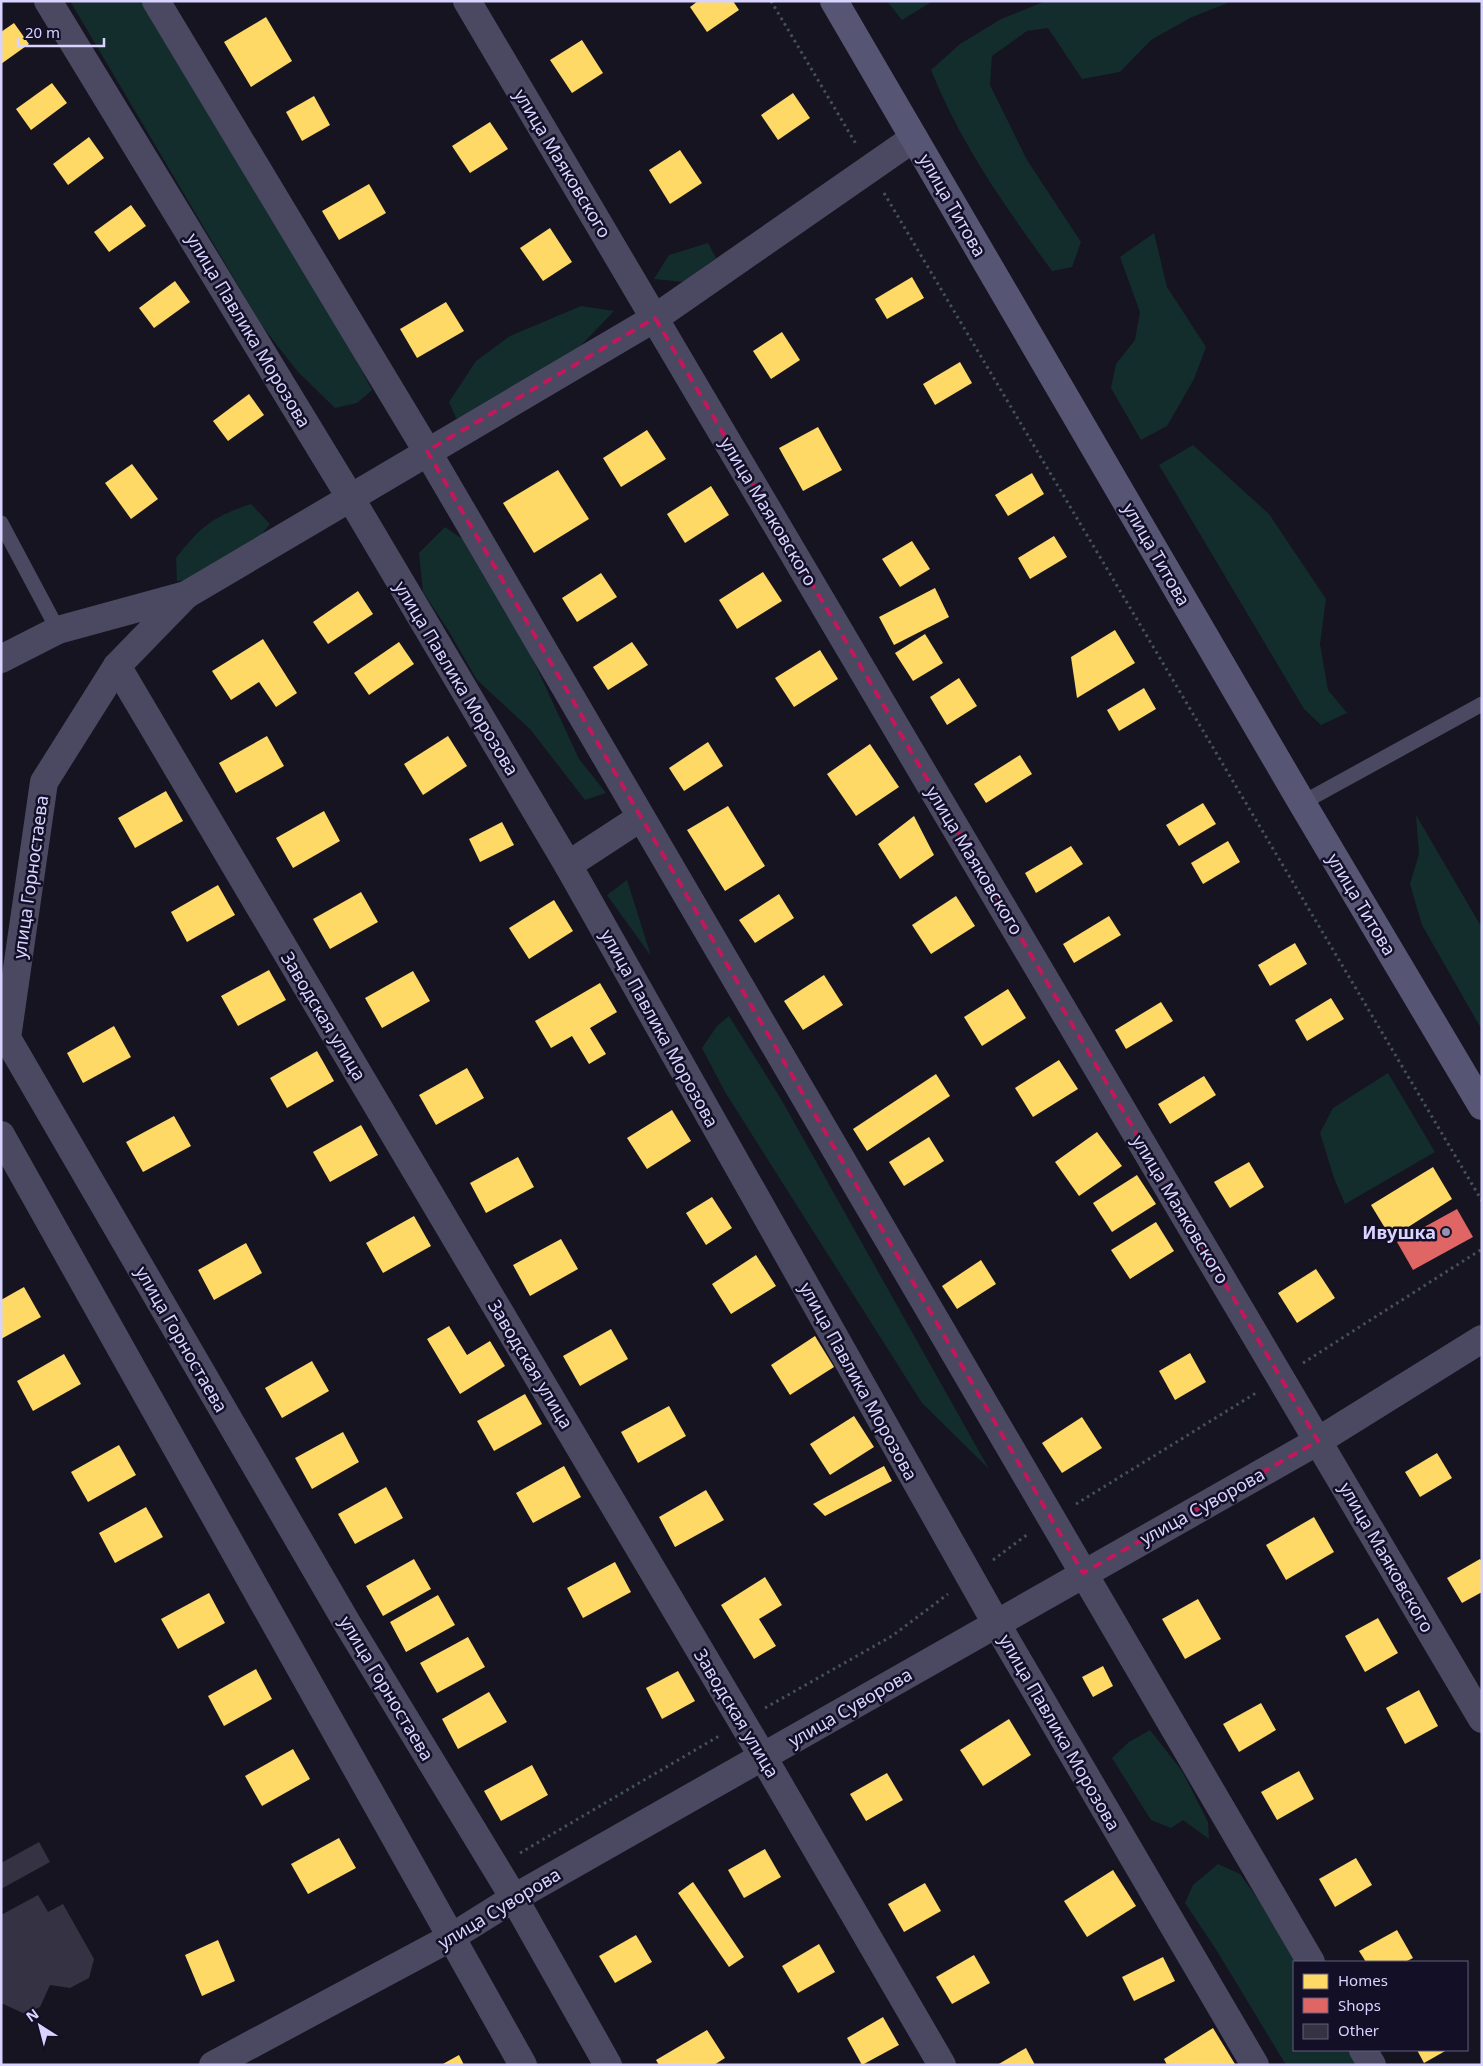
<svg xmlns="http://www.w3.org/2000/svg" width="1483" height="2066" font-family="'Noto Sans',sans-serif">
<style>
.green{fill:#132c2c}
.homes{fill:#ffd966}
.shops{fill:#e06666}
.building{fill:#343243}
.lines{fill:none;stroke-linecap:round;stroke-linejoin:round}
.path{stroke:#44505e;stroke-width:3;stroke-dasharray:2.5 4;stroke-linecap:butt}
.service{stroke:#4a4961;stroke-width:15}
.minor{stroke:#4a4961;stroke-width:28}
.secondary{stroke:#575574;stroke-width:28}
.marked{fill:none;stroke:#c2185b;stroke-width:4;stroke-dasharray:10 6;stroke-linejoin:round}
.poi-dot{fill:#9491b1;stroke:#130f26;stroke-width:2}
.labels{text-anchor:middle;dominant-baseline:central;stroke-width:5;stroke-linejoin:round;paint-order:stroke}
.street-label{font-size:18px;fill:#d8d4ff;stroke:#130f26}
.poi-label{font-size:18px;font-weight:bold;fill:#d8d4ff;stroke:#130f26;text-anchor:end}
</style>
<rect width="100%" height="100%" fill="#161421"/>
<!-- green -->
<g class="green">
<polygon points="70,1 145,1 335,318 372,390 357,403 335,408 298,372 262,326"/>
<polygon points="887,1 933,1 902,20"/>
<path d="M1046 1H1233L1192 17 1151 40 1120 72 1082 79 1048 28 1027 31 992 56 990 85 1027 160 1081 242 1072 267 1052 271C1006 208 960 143 931 70L960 44 1001 19Z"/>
<polygon points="1154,233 1167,287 1206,347 1194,379 1167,426 1141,440 1111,388 1116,364 1135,340 1140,312 1120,257"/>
<polygon points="708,243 716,258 683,282 654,279 669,255"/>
<polygon points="581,306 614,311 540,388 485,421 456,418 449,402 476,361 510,336"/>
<polygon points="1193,445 1269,514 1326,599 1320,644 1328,690 1347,713 1321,725 1304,709 1159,465"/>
<path d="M251 504 270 524 244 556 205 579 177 581 176 558C201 526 212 517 251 504Z"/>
<polygon points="445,527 467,542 503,595 579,759 606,793 585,800 530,729 477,680 448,630 423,592 419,553"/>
<polygon points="1416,815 1482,928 1482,1030 1422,925 1410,884 1419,854"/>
<polygon points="627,880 651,956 607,895"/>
<polygon points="729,1016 781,1099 989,1469 922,1403 725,1092 702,1048 717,1026"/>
<polygon points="1388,1073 1435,1152 1345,1204 1334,1178 1320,1133 1333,1108"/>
<polygon points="1150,1730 1182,1771 1208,1822 1209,1839 1183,1820 1171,1828 1151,1820 1112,1758 1129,1742"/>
<polygon points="1218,1864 1240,1874 1258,1899 1297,1962 1294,1962 1294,2050 1352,2050 1361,2065 1286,2065 1217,1951 1185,1903 1193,1885"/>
</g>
<!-- homes -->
<g class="homes">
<polygon points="698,1 733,1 739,10 707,32 690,7"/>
<polygon points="266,17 292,61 251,87 224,42"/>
<polygon points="14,23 29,44 1,64 1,32"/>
<polygon points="582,40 603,73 572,93 550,60"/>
<polygon points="52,83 67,103 31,130 16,109"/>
<polygon points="793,93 810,118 778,140 761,115"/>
<polygon points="314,96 330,125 302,141 286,112"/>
<polygon points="490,122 508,149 470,173 452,146"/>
<polygon points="89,137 104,158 68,185 53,164"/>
<polygon points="680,150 702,183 670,204 649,170"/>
<polygon points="369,184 386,213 339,240 322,211"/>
<polygon points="131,205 146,226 109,252 94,232"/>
<polygon points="550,228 572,262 543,281 520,248"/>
<polygon points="912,277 924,298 887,319 875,299"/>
<polygon points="175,281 190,302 154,328 139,308"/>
<polygon points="446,302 464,331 417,358 400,329"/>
<polygon points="782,332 800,360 771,379 753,351"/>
<polygon points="960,362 972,383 935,405 923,384"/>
<polygon points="249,394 264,415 228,441 213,421"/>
<polygon points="818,427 842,470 803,491 779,448"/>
<polygon points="647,430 666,459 621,487 603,458"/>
<polygon points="132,464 158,499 131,519 105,483"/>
<polygon points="558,470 589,519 534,553 503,503"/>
<polygon points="1032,473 1044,494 1008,516 995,495"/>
<polygon points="711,486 729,515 685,543 667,514"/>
<polygon points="1054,536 1067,557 1030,579 1018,558"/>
<polygon points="912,541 930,569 900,587 882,559"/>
<polygon points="763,572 782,601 737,629 719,600"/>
<polygon points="601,573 617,597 577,622 562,598"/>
<polygon points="935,588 949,617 894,645 879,617"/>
<polygon points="358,591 373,614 328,644 313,622"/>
<polygon points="1115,630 1135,663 1077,698 1071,657"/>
<polygon points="925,634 943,663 913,681 895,653"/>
<polygon points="263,639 297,693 276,707 259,682 231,700 212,671"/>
<polygon points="399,642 414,664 369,695 354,673"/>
<polygon points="632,642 648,665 608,690 593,667"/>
<polygon points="820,650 838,679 794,707 775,678"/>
<polygon points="959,678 977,706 947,725 930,697"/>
<polygon points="1144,688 1156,709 1119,731 1107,710"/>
<polygon points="267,736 284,766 236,793 219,763"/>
<polygon points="448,736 467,766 423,795 404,764"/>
<polygon points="708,742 723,766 684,791 669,768"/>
<polygon points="870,744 899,787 856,816 827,774"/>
<polygon points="1020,755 1032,774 986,803 974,784"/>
<polygon points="166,791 183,821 135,848 118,818"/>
<polygon points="1203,803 1216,824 1179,846 1166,825"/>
<polygon points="728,806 765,866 725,891 687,830"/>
<polygon points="324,811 340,841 293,868 276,838"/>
<polygon points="914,816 934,855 900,879 878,844"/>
<polygon points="502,822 514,845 480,862 469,839"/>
<polygon points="1228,841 1240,862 1203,884 1191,863"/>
<polygon points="1071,846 1083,864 1036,893 1025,873"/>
<polygon points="218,885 235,915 187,942 171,912"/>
<polygon points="361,892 378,922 330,949 313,919"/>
<polygon points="779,894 794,918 755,943 739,920"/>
<polygon points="956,896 975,926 931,954 912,925"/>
<polygon points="554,900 573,931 529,959 509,928"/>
<polygon points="1109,916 1121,935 1074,963 1063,944"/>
<polygon points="1295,943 1307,964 1270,986 1258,965"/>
<polygon points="269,970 286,1000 238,1026 221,996"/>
<polygon points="413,971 430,1001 382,1028 365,998"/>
<polygon points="824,975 843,1005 803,1030 784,1001"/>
<polygon points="600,983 617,1012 590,1028 606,1054 589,1064 572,1036 551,1048 535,1021"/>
<polygon points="1008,989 1026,1018 982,1046 964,1017"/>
<polygon points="1331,998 1344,1019 1307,1041 1295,1020"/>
<polygon points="1161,1002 1173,1021 1126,1049 1115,1030"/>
<polygon points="114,1026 131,1057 83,1083 67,1053"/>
<polygon points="317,1051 334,1081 287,1108 270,1078"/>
<polygon points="1059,1060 1078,1089 1033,1117 1015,1088"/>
<polygon points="467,1068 484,1098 436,1125 419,1095"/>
<polygon points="936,1074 950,1096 867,1151 853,1129"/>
<polygon points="1204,1076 1216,1095 1170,1124 1158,1104"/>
<polygon points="672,1110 691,1141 647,1169 627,1138"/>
<polygon points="174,1116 191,1146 143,1172 126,1142"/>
<polygon points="361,1125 378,1155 330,1182 313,1152"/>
<polygon points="1097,1132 1122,1166 1079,1196 1055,1162"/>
<polygon points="929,1137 944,1161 904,1186 889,1162"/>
<polygon points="518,1157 534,1187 486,1213 470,1183"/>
<polygon points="1249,1162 1264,1187 1230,1208 1214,1182"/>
<polygon points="1433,1167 1452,1199 1391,1238 1371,1205"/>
<polygon points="1137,1175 1156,1204 1112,1232 1093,1203"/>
<polygon points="712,1197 732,1228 706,1245 686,1213"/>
<polygon points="414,1216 431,1246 383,1273 366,1243"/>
<polygon points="1156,1222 1174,1251 1130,1279 1111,1250"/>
<polygon points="561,1239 578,1269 530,1296 513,1265"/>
<polygon points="246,1243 262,1273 214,1300 198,1270"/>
<polygon points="756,1255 776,1286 731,1314 712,1284"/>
<polygon points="981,1260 996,1284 957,1309 942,1286"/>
<polygon points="1316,1269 1335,1298 1297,1323 1278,1293"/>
<polygon points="24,1287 41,1317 1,1339 1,1300"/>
<polygon points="449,1326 467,1355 490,1341 505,1366 460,1394 427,1339"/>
<polygon points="611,1329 628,1359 580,1386 563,1356"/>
<polygon points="815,1336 834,1367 790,1395 771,1365"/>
<polygon points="1190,1353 1206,1382 1175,1400 1159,1371"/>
<polygon points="64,1354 81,1384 33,1411 17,1381"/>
<polygon points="312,1361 329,1391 282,1418 265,1388"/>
<polygon points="525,1394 542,1424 494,1451 477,1421"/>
<polygon points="669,1406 686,1436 638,1463 621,1432"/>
<polygon points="854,1416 874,1447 830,1475 810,1444"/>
<polygon points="1082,1417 1102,1448 1062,1473 1042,1443"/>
<polygon points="343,1432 359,1462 312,1489 295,1458"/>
<polygon points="119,1445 136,1475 88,1502 71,1472"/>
<polygon points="1437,1453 1452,1478 1420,1497 1405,1472"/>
<polygon points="564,1466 581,1497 533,1523 516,1493"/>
<polygon points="884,1466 892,1481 825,1516 813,1504"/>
<polygon points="386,1487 403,1518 355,1544 338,1514"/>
<polygon points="706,1490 724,1520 675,1547 659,1517"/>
<polygon points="146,1507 163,1537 115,1563 99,1533"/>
<polygon points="1314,1517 1334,1552 1286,1580 1266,1545"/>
<polygon points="414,1559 431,1589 383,1616 366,1586"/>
<polygon points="1480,1559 1482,1562 1482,1592 1462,1603 1447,1578"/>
<polygon points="615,1562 631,1592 583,1618 567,1588"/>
<polygon points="765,1577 782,1605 759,1619 776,1646 754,1659 721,1605"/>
<polygon points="209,1593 225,1623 178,1649 161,1619"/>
<polygon points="438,1595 455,1625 406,1652 390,1622"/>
<polygon points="1198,1599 1221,1639 1185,1659 1162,1619"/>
<polygon points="1378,1618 1398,1653 1365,1672 1345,1636"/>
<polygon points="468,1637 485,1667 437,1693 420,1663"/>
<polygon points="1103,1666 1113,1686 1093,1697 1082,1677"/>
<polygon points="256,1669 272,1699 224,1726 208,1696"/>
<polygon points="678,1671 695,1701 662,1719 646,1688"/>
<polygon points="1419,1690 1438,1726 1405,1744 1386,1708"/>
<polygon points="489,1692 507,1722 458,1749 442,1719"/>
<polygon points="1261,1703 1276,1730 1239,1752 1223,1724"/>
<polygon points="1009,1719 1031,1755 983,1786 960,1750"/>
<polygon points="293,1749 310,1779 262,1806 245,1776"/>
<polygon points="532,1765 548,1795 501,1821 484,1791"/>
<polygon points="1299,1771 1314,1799 1277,1820 1261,1792"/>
<polygon points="887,1773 903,1800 866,1821 850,1794"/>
<polygon points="339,1838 356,1868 308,1894 291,1864"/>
<polygon points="765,1849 781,1877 744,1898 728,1870"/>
<polygon points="1356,1858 1372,1885 1335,1907 1319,1879"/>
<polygon points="1113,1870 1136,1906 1087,1937 1064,1901"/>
<polygon points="693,1882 744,1957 729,1967 678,1893"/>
<polygon points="925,1883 941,1911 904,1932 888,1904"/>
<polygon points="1397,1930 1413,1958 1405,1962 1366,1962 1359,1951"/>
<polygon points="636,1935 652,1962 615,1983 599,1956"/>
<polygon points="218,1940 235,1981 202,1996 185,1955"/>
<polygon points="819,1944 835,1972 798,1993 782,1966"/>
<polygon points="974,1955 990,1983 952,2004 936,1977"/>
<polygon points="1163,1957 1175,1981 1134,2001 1122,1977"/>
<polygon points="883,2017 899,2045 862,2065 847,2038"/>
<polygon points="1213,2028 1235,2064 1167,2065 1164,2059"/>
<polygon points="707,2030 725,2058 714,2065 659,2065 656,2060"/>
<polygon points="1026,2048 1035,2065 997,2065"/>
<polygon points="1417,2050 1447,2050 1424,2063"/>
<polygon points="459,2055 464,2065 441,2065"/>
</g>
<!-- shops -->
<polygon class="shops" points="1457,1209 1473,1237 1413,1270 1397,1242"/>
<!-- building -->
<g class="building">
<polygon points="39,1842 50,1862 1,1889 1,1863"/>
<polygon points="38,1895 48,1912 63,1904 94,1959 89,1978 70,1988 50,1985 40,2007 25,2014 1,2003 1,1915"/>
</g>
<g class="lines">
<!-- path -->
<g class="path">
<polyline points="771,1 856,144"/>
<polyline points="884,193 1482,1201"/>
<polyline points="1303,1363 1482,1249"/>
<polyline points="1076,1504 1256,1393"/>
<polyline points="993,1560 1028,1534"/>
<polyline points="765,1708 892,1636 948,1594"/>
<polyline points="520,1853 719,1736"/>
</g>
<!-- service -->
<g class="service">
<polyline points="1,523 58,630"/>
<polyline points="1302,803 1482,704"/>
</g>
<!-- minor -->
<g class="minor">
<polyline points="48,1 350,497 568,865 996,1623 1255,2065"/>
<polyline points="156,1 427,451 1311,1962"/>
<polyline points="467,1 1482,1719"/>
<polyline points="186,595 117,666 44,782 7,1038 347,1623 514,1898 608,2065"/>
<polyline points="1,659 58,630 186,595 655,318 914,138"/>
<polyline points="117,666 763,1757 942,2065"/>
<polyline points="568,865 640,818"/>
<polyline points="1,1135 523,2065"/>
<polyline points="1363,2050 1372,2065"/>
<polyline points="213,2065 450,1938 514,1898 1318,1441 1482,1339"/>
</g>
<!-- secondary -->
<polyline class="secondary" points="834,1 1302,803 1482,1106"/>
</g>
<!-- marked area -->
<path class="marked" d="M655 318 1318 1441 1083 1573 427 451Z"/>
<!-- markers -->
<circle class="poi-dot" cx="1446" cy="1232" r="5"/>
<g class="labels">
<!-- street labels -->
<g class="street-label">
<text transform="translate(563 163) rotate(59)">улица Маяковского</text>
<text transform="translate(953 205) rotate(60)">улица Титова</text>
<text transform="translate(249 330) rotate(59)">улица Павлика Морозова</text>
<text transform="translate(769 511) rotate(59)">улица Маяковского</text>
<text transform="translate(1157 554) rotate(60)">улица Титова</text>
<text transform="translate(457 678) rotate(59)">улица Павлика Морозова</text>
<text transform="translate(975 860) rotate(59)">улица Маяковского</text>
<text transform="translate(30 877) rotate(-82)">улица Горностаева</text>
<text transform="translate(1362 904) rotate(59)">улица Титова</text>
<text transform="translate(324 1016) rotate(59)">Заводская улица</text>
<text transform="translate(660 1028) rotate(61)">улица Павлика Морозова</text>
<text transform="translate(1181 1209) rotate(59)">улица Маяковского</text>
<text transform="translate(182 1339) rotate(60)">улица Горностаева</text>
<text transform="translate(531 1364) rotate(59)">Заводская улица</text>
<text transform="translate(859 1381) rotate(61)">улица Павлика Морозова</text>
<text transform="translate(1202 1506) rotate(-29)">улица Суворова</text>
<text transform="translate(1387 1557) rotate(60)">улица Маяковского</text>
<text transform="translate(387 1688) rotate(59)">улица Горностаева</text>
<text transform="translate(850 1707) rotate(-30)">улица Суворова</text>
<text transform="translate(737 1713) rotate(59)">Заводская улица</text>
<text transform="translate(1060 1732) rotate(60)">улица Павлика Морозова</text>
<text transform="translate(499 1908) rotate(-31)">улица Суворова</text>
</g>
<!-- poi labels -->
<g class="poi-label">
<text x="1436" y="1232">Ивушка</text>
</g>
</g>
<!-- border -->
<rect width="1483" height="2066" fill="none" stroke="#d8d4ff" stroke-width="5"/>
<!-- legend -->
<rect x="1293" y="1961" width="175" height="90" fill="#130f26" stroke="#625e7d"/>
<rect x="1303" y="1974" width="25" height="15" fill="#ffd966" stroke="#625e7d"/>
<text x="1338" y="1986" font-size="15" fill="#d8d4ff">Homes</text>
<rect x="1303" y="1998" width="25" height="15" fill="#e06666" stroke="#625e7d"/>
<text x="1338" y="2011" font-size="15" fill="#d8d4ff">Shops</text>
<rect x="1303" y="2024" width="25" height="15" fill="#343243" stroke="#625e7d"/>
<text x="1338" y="2036" font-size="15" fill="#d8d4ff">Other</text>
<!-- north arrow -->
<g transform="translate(40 2026) rotate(324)" stroke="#130f26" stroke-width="4" paint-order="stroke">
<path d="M0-4L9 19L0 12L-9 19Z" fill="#d8d4ff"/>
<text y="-8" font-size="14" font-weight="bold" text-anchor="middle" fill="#d8d4ff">N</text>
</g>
<!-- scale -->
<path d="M18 38v8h86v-8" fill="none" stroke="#d8d4ff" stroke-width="2.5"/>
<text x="25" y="38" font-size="15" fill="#d8d4ff" stroke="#130f26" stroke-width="4" paint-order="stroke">20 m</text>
</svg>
